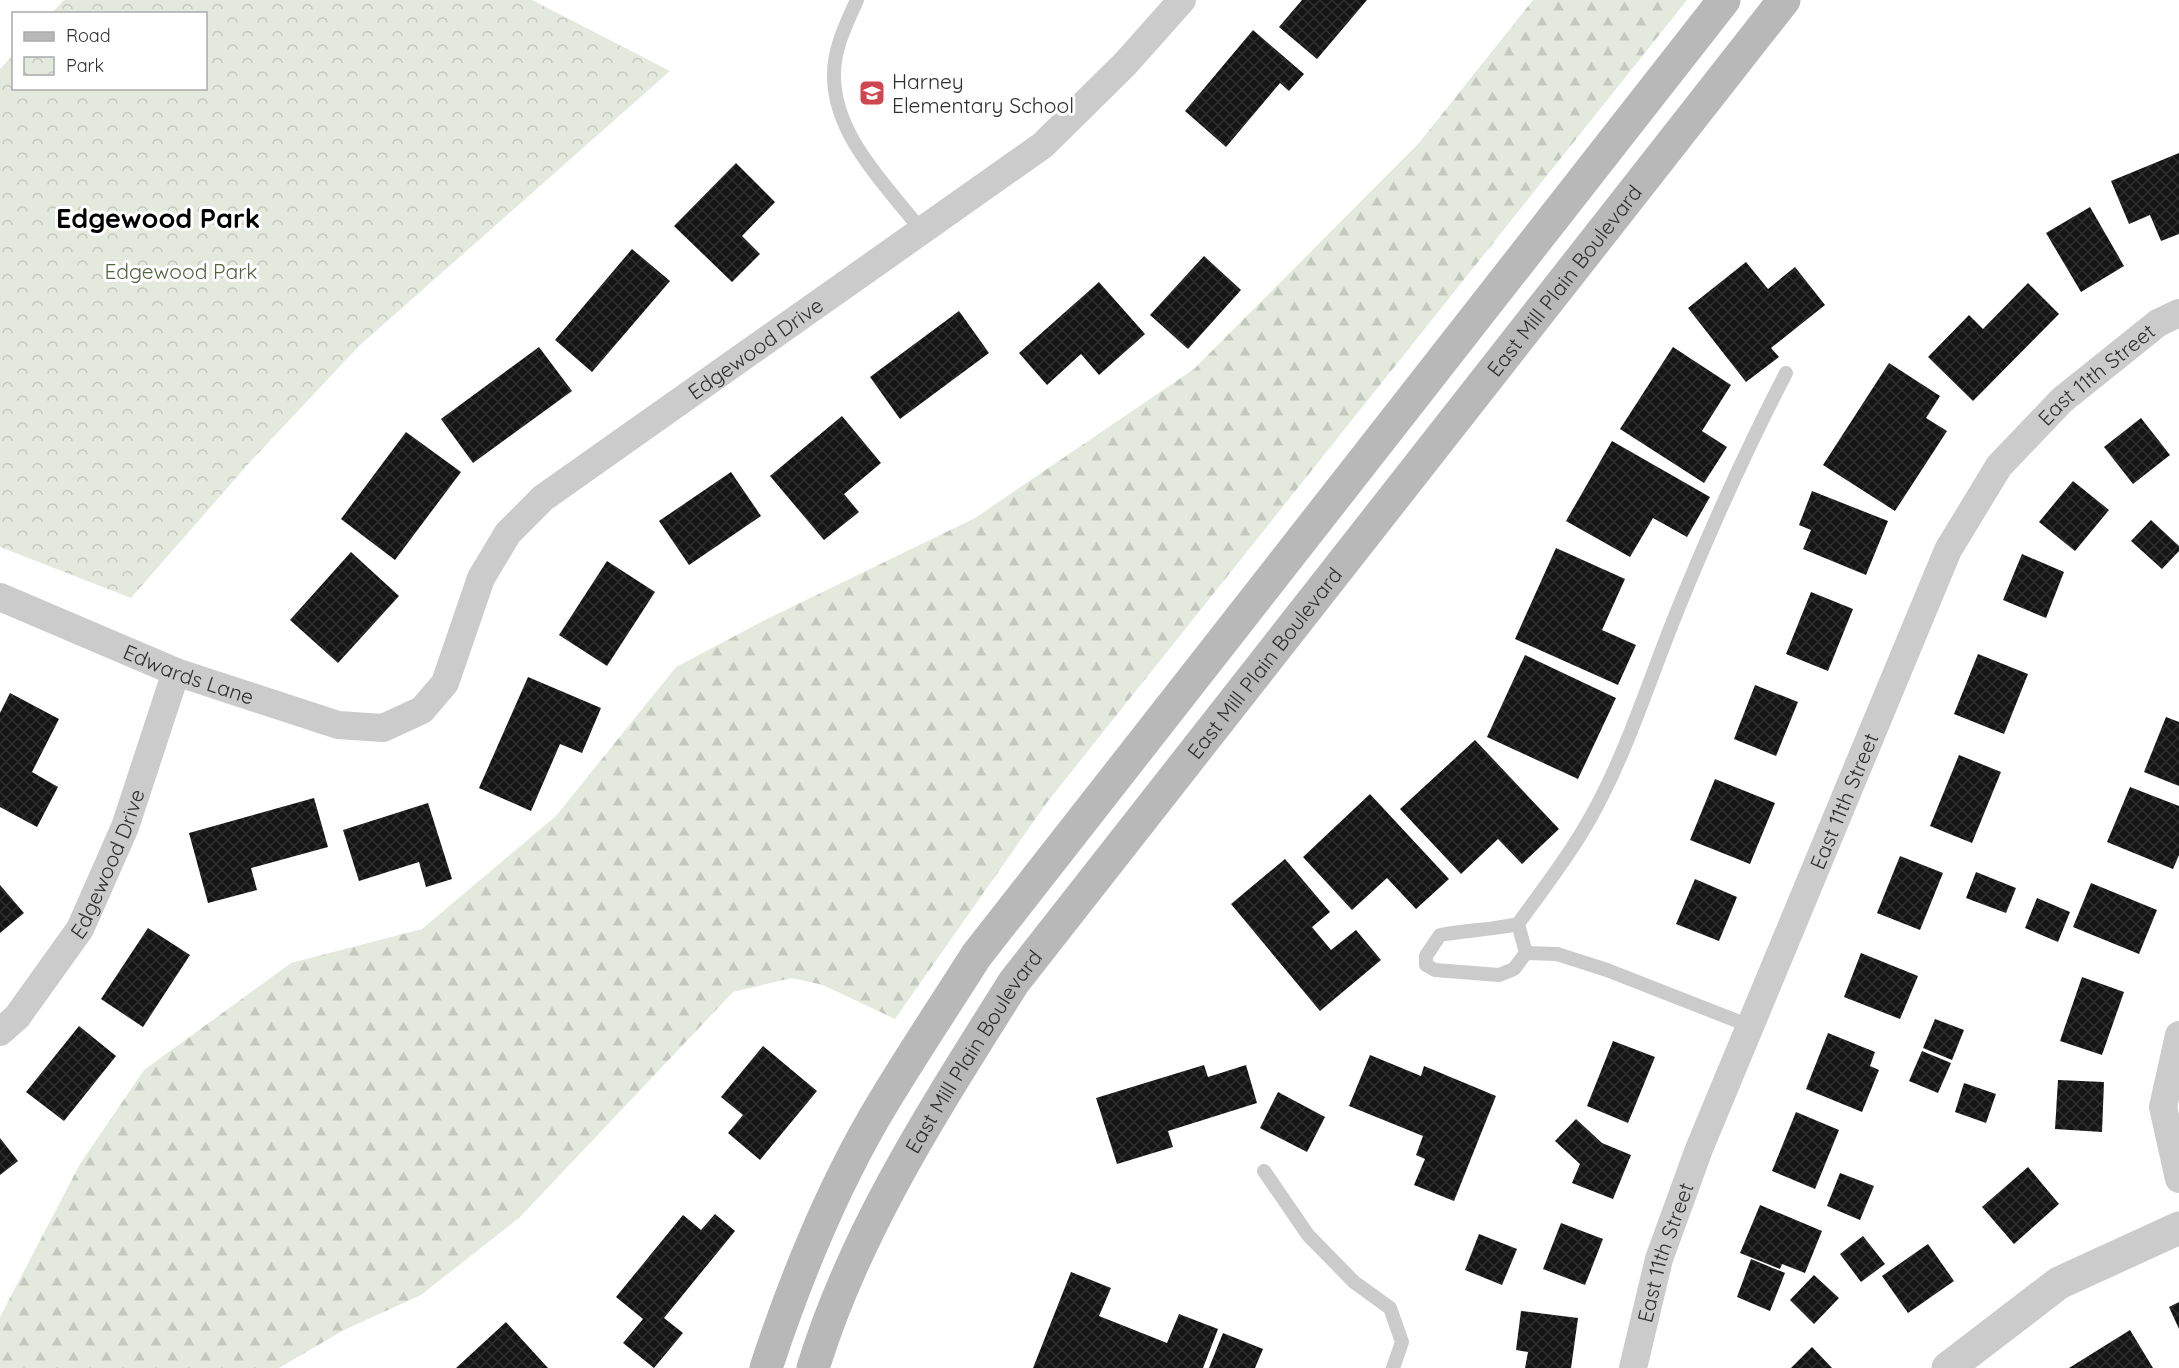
<svg xmlns="http://www.w3.org/2000/svg" width="2179" height="1368" font-family="Quicksand,sans-serif">
<style>
.forest{fill:url(#forest-firs)}
.park{fill:url(#park-crowns)}
.building{fill:url(#building-cross-hatch)}
.lines{fill:none;stroke-linecap:round;stroke-linejoin:round}
.service{stroke:#cbcbcb;stroke-width:14}
.minor{stroke:#cbcbcb;stroke-width:28}
.tertiary{stroke:#cbcbcb;stroke-width:33}
.secondary{stroke:#b8b8b8;stroke-width:33}
.labels{text-anchor:middle;dominant-baseline:central;stroke-width:6;stroke-linejoin:round;paint-order:stroke}
.poi-label{font-size:21px;fill:#2e2e2e;stroke:#fff;text-anchor:start}
.park-label{font-size:21px;fill:#516441;stroke:#fff}
.street-label{font-size:21px;fill:#2e2e2e;stroke:#fff}
.district-label{font-size:27px;font-weight:bold;fill:#000;stroke:#fff}
</style>
<defs>
<pattern id="forest-firs" width="22" height="20" patternUnits="userSpaceOnUse" patternTransform="scale(1.5)"><rect width="22" height="20" fill="#e4e9dd"/><path d="M5 1l3.5 6h-7zM16 11l3.5 6h-7z" fill="#c4c8be"/></pattern>
<pattern id="park-crowns" width="20" height="18" patternUnits="userSpaceOnUse" patternTransform="scale(1.5)"><rect width="20" height="18" fill="#e4e9dd"/><path d="M2 6a3 3 0 1 1 6 0M12 15a3 3 0 1 1 6 0" fill="none" stroke="#c4c8be"/></pattern>
<pattern id="building-cross-hatch" width="8" height="8" patternUnits="userSpaceOnUse" patternTransform="scale(1.5)"><rect width="8" height="8" fill="#151515"/><path d="M0 0l8 8M0 8l8-8" fill="none" stroke="#2f2f2f"/></pattern>
</defs>
<rect width="100%" height="100%" fill="#fff"/>
<!-- forest -->
<polygon class="forest" points="1533,0 1687,0 1048,801 895,1019 823,985 792,978 733,992 520,1217 421,1295 344,1330 279,1368 0,1368 0,1317 80,1164 144,1070 291,963 422,929 556,816 676,667 765,620 975,518 1194,369 1419,143"/>
<!-- park -->
<polygon class="park" points="64,0 532,0 670,71 359,346 249,463 131,598 0,547 0,69 13,55 14,88 206,88 206,14 52,13"/>
<!-- building -->
<g class="building">
<polygon points="1302,0 1367,0 1317,59 1279,27"/>
<polygon points="1253,30 1304,74 1289,91 1280,83 1226,147 1185,111"/>
<polygon points="2179,153 2179,234 2161,241 2150,215 2129,224 2111,181"/>
<polygon points="736,163 775,202 742,236 760,254 732,282 674,226"/>
<polygon points="2090,207 2124,266 2081,292 2046,233"/>
<polygon points="632,249 670,281 592,372 555,340"/>
<polygon points="1204,256 1241,290 1188,349 1150,315"/>
<polygon points="1746,262 1768,289 1795,267 1825,305 1771,348 1779,357 1746,382 1688,308"/>
<polygon points="1099,282 1145,334 1099,375 1081,354 1047,385 1019,353"/>
<polygon points="2028,283 2059,314 1973,401 1928,357 1969,315 1983,329"/>
<polygon points="959,311 989,353 900,419 870,377"/>
<polygon points="539,347 572,391 473,463 441,419"/>
<polygon points="1673,347 1731,385 1702,431 1727,447 1704,483 1620,429"/>
<polygon points="1889,363 1940,396 1926,418 1947,431 1895,511 1823,465"/>
<polygon points="842,416 881,463 844,494 859,512 824,540 770,476"/>
<polygon points="2141,418 2170,455 2133,484 2104,447"/>
<polygon points="406,432 461,472 395,560 341,519"/>
<polygon points="1612,441 1710,497 1687,537 1653,518 1630,557 1566,521"/>
<polygon points="731,472 761,516 689,565 659,521"/>
<polygon points="2073,481 2109,510 2075,551 2039,522"/>
<polygon points="1812,491 1888,521 1866,575 1803,549 1811,530 1799,525"/>
<polygon points="2151,520 2179,546 2179,551 2162,569 2131,541"/>
<polygon points="1556,548 1625,579 1602,630 1636,645 1618,685 1515,639"/>
<polygon points="351,552 399,596 338,663 290,620"/>
<polygon points="2022,554 2064,572 2046,618 2003,600"/>
<polygon points="607,561 655,592 607,666 559,635"/>
<polygon points="1811,592 1853,609 1828,671 1786,654"/>
<polygon points="1978,654 2028,674 2004,734 1954,714"/>
<polygon points="1525,655 1616,698 1578,779 1487,737"/>
<polygon points="528,677 601,708 582,753 560,744 531,811 479,788"/>
<polygon points="1755,685 1798,702 1776,756 1734,739"/>
<polygon points="10,693 59,719 32,772 58,787 37,827 0,807 0,713"/>
<polygon points="2166,717 2179,722 2179,786 2144,772"/>
<polygon points="1475,740 1559,829 1522,864 1498,839 1461,874 1400,809"/>
<polygon points="1959,755 2001,772 1972,843 1930,826"/>
<polygon points="1715,779 1775,803 1750,864 1690,840"/>
<polygon points="2130,787 2179,806 2179,855 2173,869 2107,842"/>
<polygon points="1370,794 1449,879 1416,909 1387,878 1352,910 1303,857"/>
<polygon points="314,798 328,847 251,868 257,890 208,903 189,833"/>
<polygon points="428,803 452,879 426,887 419,862 359,881 343,830"/>
<polygon points="1900,856 1943,873 1920,930 1877,913"/>
<polygon points="1285,859 1330,912 1312,927 1331,950 1356,930 1381,960 1320,1011 1231,904"/>
<polygon points="1976,872 2016,888 2006,913 1966,898"/>
<polygon points="1695,879 1737,897 1719,941 1676,924"/>
<polygon points="2091,883 2157,910 2139,954 2073,927"/>
<polygon points="0,885 24,913 0,933"/>
<polygon points="2037,898 2070,912 2058,942 2025,928"/>
<polygon points="148,928 190,955 143,1027 101,999"/>
<polygon points="1861,953 1918,976 1900,1019 1844,997"/>
<polygon points="2082,977 2124,992 2102,1055 2060,1041"/>
<polygon points="1935,1019 1964,1030 1952,1060 1923,1048"/>
<polygon points="79,1026 116,1056 64,1121 26,1092"/>
<polygon points="1828,1033 1875,1052 1870,1066 1879,1070 1862,1112 1806,1089"/>
<polygon points="1613,1041 1655,1057 1628,1123 1587,1106"/>
<polygon points="763,1046 817,1091 760,1160 728,1133 743,1115 721,1097"/>
<polygon points="1922,1051 1951,1063 1938,1093 1909,1081"/>
<polygon points="1370,1055 1421,1076 1424,1066 1496,1096 1454,1201 1414,1185 1425,1159 1416,1155 1423,1136 1349,1106"/>
<polygon points="1204,1065 1208,1077 1246,1065 1257,1103 1168,1131 1173,1147 1117,1164 1096,1098"/>
<polygon points="2058,1080 2104,1082 2102,1132 2055,1129"/>
<polygon points="1964,1083 1996,1094 1986,1123 1955,1112"/>
<polygon points="1278,1092 1325,1117 1307,1152 1260,1128"/>
<polygon points="1796,1112 1839,1130 1815,1189 1772,1171"/>
<polygon points="1576,1119 1602,1143 1631,1155 1613,1199 1572,1183 1580,1164 1555,1141"/>
<polygon points="0,1138 18,1161 0,1175"/>
<polygon points="2028,1167 2059,1204 2014,1244 1982,1207"/>
<polygon points="1840,1173 1874,1186 1860,1220 1827,1206"/>
<polygon points="1760,1205 1822,1231 1805,1273 1782,1264 1780,1269 1740,1253"/>
<polygon points="715,1214 735,1231 664,1318 683,1333 654,1368 623,1343 643,1319 616,1297 683,1215 701,1230"/>
<polygon points="1561,1223 1603,1239 1585,1285 1543,1269"/>
<polygon points="1479,1234 1517,1249 1502,1285 1465,1270"/>
<polygon points="1863,1236 1885,1264 1861,1282 1840,1254"/>
<polygon points="1928,1244 1954,1281 1908,1313 1882,1276"/>
<polygon points="1751,1259 1785,1273 1770,1311 1737,1297"/>
<polygon points="1071,1272 1111,1288 1099,1316 1167,1343 1179,1314 1218,1329 1203,1368 1033,1368"/>
<polygon points="1814,1275 1839,1298 1814,1324 1790,1300"/>
<polygon points="2179,1302 2179,1329 2169,1307"/>
<polygon points="1521,1311 1578,1318 1571,1368 1525,1368 1528,1352 1516,1350"/>
<polygon points="506,1322 548,1368 456,1368"/>
<polygon points="2130,1330 2153,1368 2069,1368"/>
<polygon points="1223,1333 1263,1349 1255,1368 1209,1368"/>
<polygon points="1812,1347 1832,1368 1791,1368"/>
</g>
<g class="lines">
<!-- service -->
<g class="service">
<path d="M857 0C847 22 834 48 834 74 833 135 886 185 921 230"/>
<path d="M1518 924 1526 953 1514 969 1499 975 1435 970 1426 965V956L1440 935C1466 930 1492 930 1518 924 1544 888 1571 853 1592 815 1629 748 1651 674 1680 604 1712 526 1747 448 1786 373"/>
<polyline points="1526,953 1557,954 1607,970 1750,1026"/>
<polyline points="1264,1171 1308,1235 1354,1282 1390,1308 1402,1342 1393,1368"/>
</g>
<!-- minor -->
<g class="minor">
<path id="s1" d="M0 597 176 672 338 725 383 728 422 710 445 683 481 578 508 533 543 498 1043 145 1126 63 1182 0"/>
<path id="s2" d="M0 1032 17 1017 80 929 125 827 176 672"/>
<polyline points="2179,1035 2163,1107 2179,1179"/>
<path id="s3" d="M1633 1368 1659 1259 1699 1149 1948 550 1999 466 2062 400 2158 323 2179 313"/>
</g>
<!-- tertiary -->
<polyline class="tertiary" points="1948,1368 2059,1283 2179,1228"/>
<!-- secondary -->
<g class="secondary">
<path d="M766 1368C794 1283 829 1196 874 1118 906 1063 942 1010 976 956L1724 0"/>
<path id="s4" d="M813 1368C856 1228 937 1105 1014 982L1784 0"/>
</g>
</g>
<!-- icons -->
<defs>
<g id="school-square" transform="scale(1.35)"><rect x="-9" y="-9" width="18" height="18" rx="4" fill="#cf4550" stroke="#fff"/><path d="M0-5L7-2L0 1L-7-2ZM-4 1L0 2.5L4 1V4Q0 6-4 4Z" fill="#fff"/></g>
</defs>
<g fill-rule="evenodd">
<use href="#school-square" x="872" y="93"/>
</g>
<g class="labels">
<!-- poi labels -->
<g class="poi-label">
<text x="892" y="81">Harney<tspan x="892" dy="24">Elementary School</tspan></text>
</g>
<!-- park labels -->
<g class="park-label">
<text x="181" y="271">Edgewood Park</text>
</g>
<!-- street labels -->
<g class="street-label">
<text stroke="none"><textPath href="#s4" startOffset="1328">East Mill Plain Boulevard</textPath></text>
<text stroke="none"><textPath href="#s1" startOffset="958">Edgewood Drive</textPath></text>
<text stroke="none"><textPath href="#s3" startOffset="1110">East 11th Street</textPath></text>
<text stroke="none"><textPath href="#s4" startOffset="842">East Mill Plain Boulevard</textPath></text>
<text stroke="none"><textPath href="#s1" startOffset="204">Edwards Lane</textPath></text>
<text stroke="none"><textPath href="#s3" startOffset="606">East 11th Street</textPath></text>
<text stroke="none"><textPath href="#s2" startOffset="202">Edgewood Drive</textPath></text>
<text stroke="none"><textPath href="#s4" startOffset="356">East Mill Plain Boulevard</textPath></text>
<text stroke="none"><textPath href="#s3" startOffset="120">East 11th Street</textPath></text>
</g>
<!-- district labels -->
<g class="district-label">
<text x="158" y="218">Edgewood Park</text>
</g>
</g>
<!-- legend -->
<rect x="12" y="12" width="195" height="78" fill="#ffffff" stroke="#ababab" stroke-width="1.5"/>
<rect x="24" y="32" width="30" height="9" fill="#b8b8b8" stroke="#ababab" stroke-width="1.5"/>
<text x="66" y="42" font-size="18" fill="#2e2e2e">Road</text>
<rect x="24" y="57" width="30" height="18" fill="url(#park-crowns)" stroke="#ababab" stroke-width="1.5"/>
<text x="66" y="72" font-size="18" fill="#2e2e2e">Park</text>
</svg>
